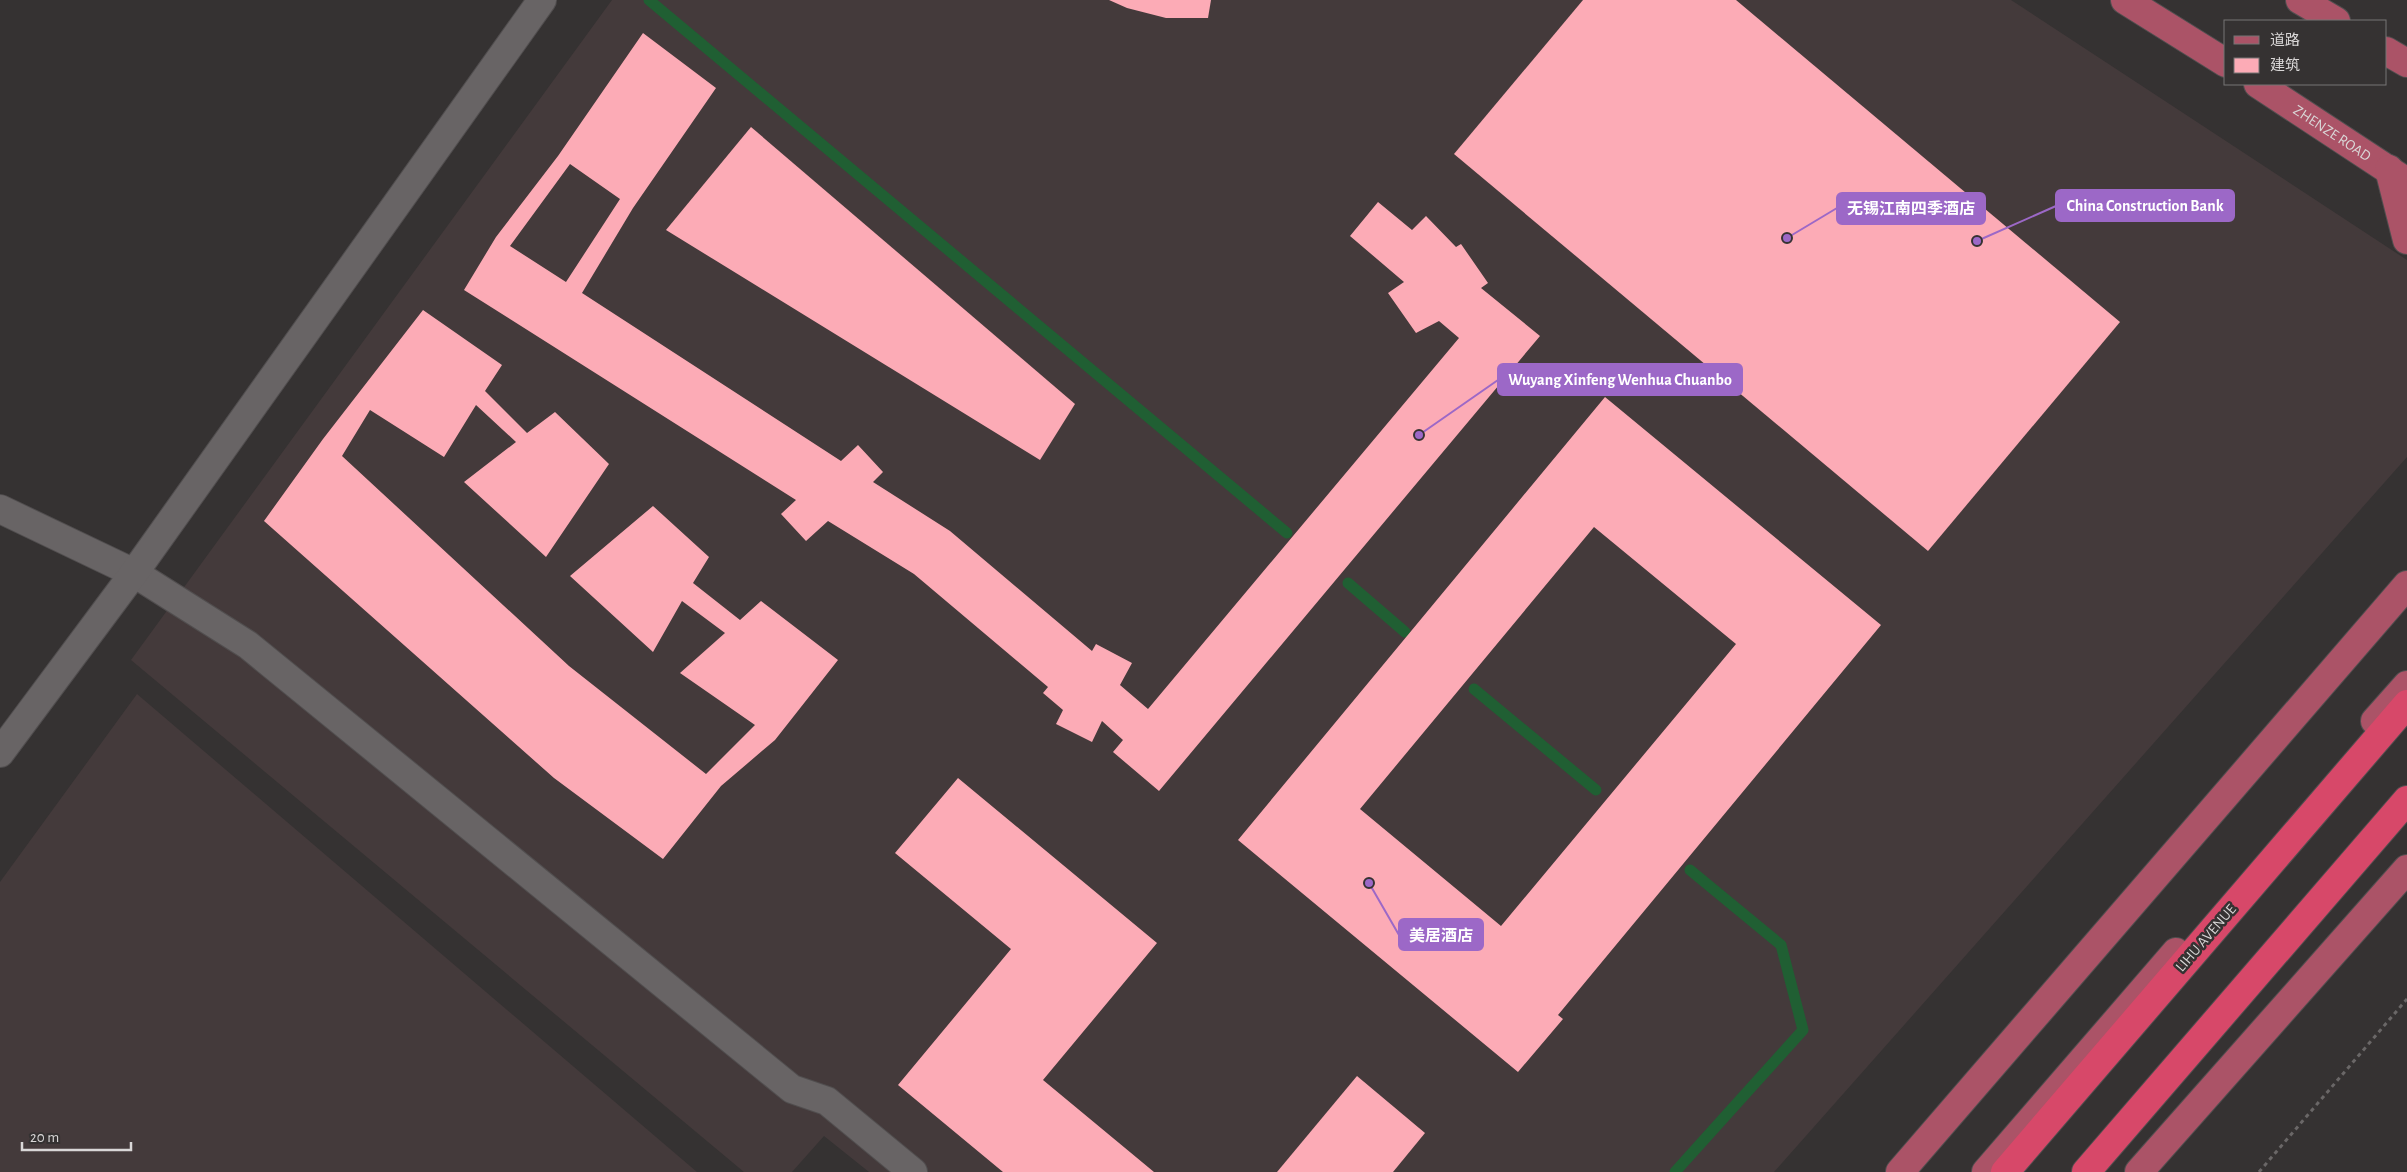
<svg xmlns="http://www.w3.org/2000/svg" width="2407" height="1172" font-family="'Alegreya Sans','Noto Sans SC',sans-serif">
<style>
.built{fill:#443a3b}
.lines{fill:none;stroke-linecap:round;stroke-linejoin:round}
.stream{stroke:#205f33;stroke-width:11}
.building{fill:#fcabb6;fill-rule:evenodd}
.minor-casing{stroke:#514e4f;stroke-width:30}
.major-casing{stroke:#514e4f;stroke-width:30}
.highway-casing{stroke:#514e4f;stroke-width:30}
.path{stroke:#6a6767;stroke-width:3;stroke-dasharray:4 4;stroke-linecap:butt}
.minor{stroke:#686465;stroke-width:28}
.major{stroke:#ab5367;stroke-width:28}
.highway{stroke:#d74869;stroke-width:28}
.labels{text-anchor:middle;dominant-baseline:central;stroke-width:5;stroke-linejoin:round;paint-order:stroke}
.street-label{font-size:15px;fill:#d9d7d7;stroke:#353232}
.leader{fill:none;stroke:#9c68c7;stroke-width:2}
.callout-dot{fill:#9c68c7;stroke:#353232;stroke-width:2}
.callout{fill:#9c68c7;stroke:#9c68c7;stroke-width:2}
.callout-label{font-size:16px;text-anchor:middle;font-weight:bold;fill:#fff}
</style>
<rect width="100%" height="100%" fill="#353232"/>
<!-- built -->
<g class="built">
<polygon points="612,0 2011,0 2407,260 2407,457 1774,1172 869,1172 824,1136 792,1172 744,1172 131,660"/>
<polygon points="137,694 697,1172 0,1172 0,882"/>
</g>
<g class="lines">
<!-- stream -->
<g class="stream">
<polyline points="649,0 1287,533"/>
<polyline points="1348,583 1405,632"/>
<polyline points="1474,689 1596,790"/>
<polyline points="1675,1172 1803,1030 1781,945 1690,870"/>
</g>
</g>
<!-- building -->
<g class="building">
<polygon points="1109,0 1211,0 1208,18 1166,18 1127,8"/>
<polygon points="1583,0 1736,0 2120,322 1928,551 1454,154"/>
<path d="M643 33 716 88 633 208 582 293 841 461 858 445 883 472 873 482 950 531 1092 651 1096 644 1132 663 1120 685 1148 709 1459 338 1439 321 1416 333 1388 293 1404 282 1350 236 1378 202 1412 230 1426 216 1456 247 1461 244 1488 283 1481 288 1540 336 1159 791 1113 752 1123 740 1102 721 1092 742 1056 724 1063 710 1043 693 1048 687 914 574 828 521 806 541 781 514 796 500 464 290 496 237 558 156ZM570 164 620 199 566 282 510 246Z"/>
<polygon points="751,127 1075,404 1040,460 666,230"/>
<polygon points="423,310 502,365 485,391 527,433 555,412 609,464 546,557 464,482 516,442 476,405 444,457 370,410 342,456 569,666 706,774 755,725 680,673 725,633 682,601 653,652 570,576 653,506 709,557 693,583 740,620 761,601 838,660 775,740 721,786 663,859 554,778 264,521 323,439"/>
<path d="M1605 397 1881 625 1558 1015 1563 1019 1518 1072 1238 840ZM1594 527 1736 644 1501 926 1360 809Z"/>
<polygon points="958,778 1157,943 1043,1080 1154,1172 1003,1172 898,1085 1011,949 895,853"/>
<polygon points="1357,1076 1425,1133 1393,1172 1277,1172"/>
</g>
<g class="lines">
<!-- minor casing -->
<g class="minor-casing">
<g id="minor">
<polyline points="0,509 134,573 248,645 792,1089 827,1101 913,1172"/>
<polyline points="0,753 134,573 542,0"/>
</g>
</g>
<!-- major casing -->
<g class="major-casing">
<g id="major">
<polyline points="2125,0 2226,63"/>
<polyline points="2300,0 2336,21"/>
<polyline points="2386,51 2407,63"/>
<path id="s1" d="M2258 84 2407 182"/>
<polyline points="2389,169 2407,240"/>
<polyline points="2375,721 2407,685"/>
<polyline points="1900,1172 2407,585"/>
<polyline points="1986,1172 2176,952"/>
<polyline points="2139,1172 2407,869"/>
</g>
</g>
<!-- highway casing -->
<g class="highway-casing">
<g id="highway">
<polyline points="2005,1172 2407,704"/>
<polyline points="2086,1172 2407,800"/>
</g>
</g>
<!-- path -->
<polyline class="path" points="2259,1172 2407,999"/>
<!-- minor -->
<use href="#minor" class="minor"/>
<!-- major -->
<use href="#major" class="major"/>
<!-- highway -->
<use href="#highway" class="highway"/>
</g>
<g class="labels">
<!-- street labels -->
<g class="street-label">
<text stroke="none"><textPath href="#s1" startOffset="89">ZHENZE ROAD</textPath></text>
<text transform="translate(2206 938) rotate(-49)">LIHU AVENUE</text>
</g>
</g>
<!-- callouts -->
<path class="leader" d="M1977 241L2056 206M1787 238L1837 208M1419 435L1498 380M1369 883L1399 935"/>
<g class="callout-dot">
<circle cx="1977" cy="241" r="5"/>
<circle cx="1787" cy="238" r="5"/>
<circle cx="1419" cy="435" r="5"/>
<circle cx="1369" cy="883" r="5"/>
</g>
<g class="callout">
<rect x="2056" y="190" width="178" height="31" rx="5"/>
<rect x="1837" y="193" width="148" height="31" rx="5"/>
<rect x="1498" y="364" width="244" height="31" rx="5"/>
<rect x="1399" y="919" width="84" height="31" rx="5"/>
</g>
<g class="callout-label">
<text x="2145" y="211">China Construction Bank</text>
<text x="1911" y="214">无锡江南四季酒店</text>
<text x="1620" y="385">Wuyang Xinfeng Wenhua Chuanbo</text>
<text x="1441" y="941">美居酒店</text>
</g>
<!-- legend -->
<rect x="2224" y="20" width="162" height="65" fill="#353232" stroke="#777474"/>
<rect x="2234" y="36" width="25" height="8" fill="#ab5367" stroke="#777474"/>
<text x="2270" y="45" font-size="15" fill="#d9d7d7">道路</text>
<rect x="2234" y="58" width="25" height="15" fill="#fcabb6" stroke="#777474"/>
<text x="2270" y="70" font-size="15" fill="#d9d7d7">建筑</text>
<!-- scale -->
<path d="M22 1142v8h109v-8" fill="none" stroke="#d9d7d7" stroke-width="2.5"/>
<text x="30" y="1142" font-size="15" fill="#d9d7d7" stroke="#353232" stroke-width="4" paint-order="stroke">20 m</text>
</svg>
